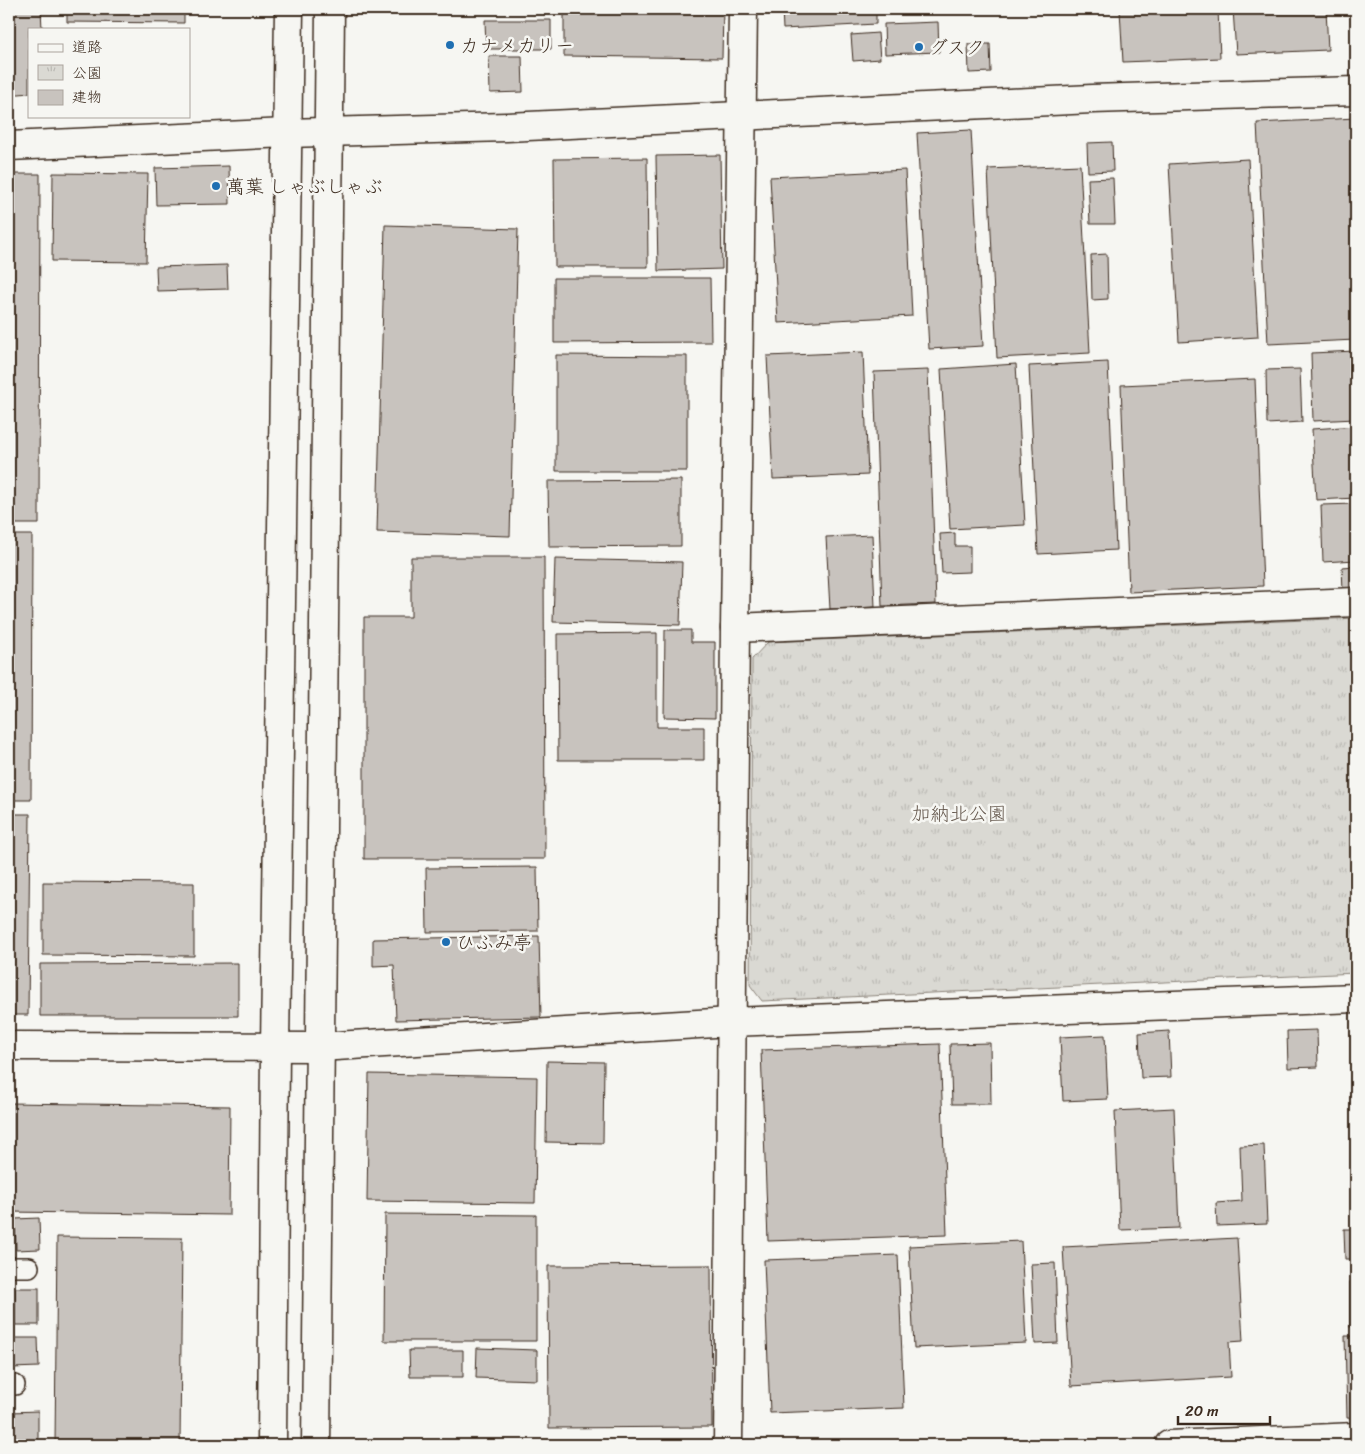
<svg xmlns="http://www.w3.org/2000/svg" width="1365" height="1454" font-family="Sriracha,'Klee One',sans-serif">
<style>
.park{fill:url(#park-tufts);stroke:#8a8278}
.building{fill:#c8c3be;stroke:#3b2a1e}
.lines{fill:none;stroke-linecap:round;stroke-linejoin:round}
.lane-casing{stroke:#3b2a1e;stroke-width:22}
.street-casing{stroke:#3b2a1e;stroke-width:31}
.secondary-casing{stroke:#3b2a1e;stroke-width:31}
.lane{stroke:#f6f6f2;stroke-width:19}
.street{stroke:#f6f6f2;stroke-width:28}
.secondary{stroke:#f6f6f2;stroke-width:28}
.poi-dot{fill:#1f6fb2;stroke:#f6f6f2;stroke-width:2}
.labels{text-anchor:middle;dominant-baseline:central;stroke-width:5;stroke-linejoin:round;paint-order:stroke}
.poi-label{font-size:19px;fill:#3b2a1e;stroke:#f6f6f2;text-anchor:start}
.park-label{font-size:19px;fill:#63564b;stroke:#f6f6f2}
</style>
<defs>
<pattern id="park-tufts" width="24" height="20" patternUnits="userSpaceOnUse" patternTransform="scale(1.25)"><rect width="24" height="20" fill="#dad9d3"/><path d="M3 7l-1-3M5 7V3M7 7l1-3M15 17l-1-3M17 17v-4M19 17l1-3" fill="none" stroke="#bcbab5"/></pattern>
</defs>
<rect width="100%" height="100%" fill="#f6f6f2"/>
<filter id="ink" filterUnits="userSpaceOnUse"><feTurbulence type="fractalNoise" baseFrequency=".02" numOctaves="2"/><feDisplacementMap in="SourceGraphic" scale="10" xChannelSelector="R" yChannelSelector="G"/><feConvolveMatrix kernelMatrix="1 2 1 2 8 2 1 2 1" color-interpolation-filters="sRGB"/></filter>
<g filter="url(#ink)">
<!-- park -->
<polygon class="park" points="1356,618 1356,973 762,1001 750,985 752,659 768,642"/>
<!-- building -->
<g class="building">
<polygon points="9,9 41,9 42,29 29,29 29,93 9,95"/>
<polygon points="67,9 184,9 184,23 67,22"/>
<polygon points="564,9 723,9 722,58 564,56"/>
<polygon points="782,9 876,9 876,24 783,29"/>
<polygon points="1146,9 1218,9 1220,58 1123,62 1120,10"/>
<polygon points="1233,9 1326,9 1328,50 1236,54"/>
<polygon points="485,20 551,20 551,49 486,49"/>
<polygon points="938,22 939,52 885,54 884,24"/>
<polygon points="878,33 880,59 853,61 851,35"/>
<polygon points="968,44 990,44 991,72 969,73"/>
<polygon points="489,56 522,56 523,92 490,93"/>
<polygon points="1356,118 1356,340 1268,344 1257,123"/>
<polygon points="971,130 983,346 929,349 917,133"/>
<polygon points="1112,142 1113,171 1088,172 1087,143"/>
<polygon points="720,155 722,269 658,271 656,156"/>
<polygon points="647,158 648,267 555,267 554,159"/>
<polygon points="1248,159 1258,337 1179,342 1169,164"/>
<polygon points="1080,165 1090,353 997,358 988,169"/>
<polygon points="229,166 230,204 156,205 155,168"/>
<polygon points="905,170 912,316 778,323 770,177"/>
<polygon points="53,173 148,174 146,262 52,261"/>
<polygon points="9,174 40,174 39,524 9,524"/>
<polygon points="1113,178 1115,224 1090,224 1088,179"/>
<polygon points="385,225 518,229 510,536 377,532"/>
<polygon points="1107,254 1108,299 1092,300 1091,255"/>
<polygon points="227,265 228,289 157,291 156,267"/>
<polygon points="554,278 710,278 711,342 554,343"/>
<polygon points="1356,351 1356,419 1313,421 1311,353"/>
<polygon points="863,352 868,475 773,479 767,356"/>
<polygon points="556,355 687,356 687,471 556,471"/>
<polygon points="1108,362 1116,550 1038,554 1029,366"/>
<polygon points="1016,364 1025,525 950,529 941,369"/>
<polygon points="1300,369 1302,422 1267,424 1266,370"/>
<polygon points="928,370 936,604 882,606 874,372"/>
<polygon points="1255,379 1263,586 1129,592 1121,385"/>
<polygon points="1356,426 1356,498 1316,500 1312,429"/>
<polygon points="681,480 681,546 549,547 548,481"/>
<polygon points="1356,504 1356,560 1323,562 1321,505"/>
<polygon points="955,533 955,546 970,546 970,572 942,573 940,534"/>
<polygon points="9,535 32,535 31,800 9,800"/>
<polygon points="872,535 875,607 830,609 826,537"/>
<polygon points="411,557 544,557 545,859 364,859 364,617 411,617"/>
<polygon points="555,559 682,562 680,625 553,622"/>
<polygon points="1356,566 1356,591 1343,591 1342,567"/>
<polygon points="665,630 691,630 691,642 715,642 715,718 664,717"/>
<polygon points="657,633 657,727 704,727 704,760 558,760 557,634"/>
<polygon points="9,814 30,814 28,1015 9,1015"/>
<polygon points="537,867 538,931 427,932 426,868"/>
<polygon points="43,882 194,883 194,956 43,955"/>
<polygon points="539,936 541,1017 396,1020 394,965 373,966 373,939"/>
<polygon points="238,963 238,1016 40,1016 40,964"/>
<polygon points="1317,1030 1318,1067 1288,1068 1287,1031"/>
<polygon points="1169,1031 1171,1077 1141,1078 1139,1033"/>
<polygon points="1105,1035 1108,1099 1063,1101 1060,1037"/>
<polygon points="990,1043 991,1104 952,1104 950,1044"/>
<polygon points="940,1044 947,1235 768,1241 761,1050"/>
<polygon points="547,1061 604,1062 603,1143 546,1142"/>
<polygon points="369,1074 537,1077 535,1203 367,1201"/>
<polygon points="9,1103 230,1106 229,1215 9,1212"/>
<polygon points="1174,1108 1179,1228 1120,1230 1115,1111"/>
<polygon points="1264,1145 1267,1224 1217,1226 1216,1203 1242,1201 1240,1146"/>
<polygon points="385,1214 536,1215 536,1341 384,1341"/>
<polygon points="39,1218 40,1249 16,1250 15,1219"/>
<polygon points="9,1219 11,1219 12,1248 9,1248"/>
<polygon points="1344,1229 1356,1229 1356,1259 1345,1259"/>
<polygon points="57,1237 182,1238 180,1445 55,1445"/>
<polygon points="1237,1238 1243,1341 1229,1342 1231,1377 1071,1386 1063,1247"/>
<polygon points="1021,1241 1026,1343 914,1348 909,1246"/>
<polygon points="898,1255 904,1408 770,1413 764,1260"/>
<polygon points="1055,1263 1058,1343 1035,1344 1031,1264"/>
<polygon points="711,1265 712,1427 549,1428 548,1266"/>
<rect x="1350" y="1282" width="6" height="45"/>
<rect x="15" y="1288" width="24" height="37"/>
<rect x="9" y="1289" width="2" height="36"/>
<polygon points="1345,1336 1356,1336 1356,1418 1347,1418"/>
<polygon points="11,1338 38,1338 39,1367 12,1368"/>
<polygon points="477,1348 537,1350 537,1380 476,1378"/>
<polygon points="409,1350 463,1350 463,1377 410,1377"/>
<polygon points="38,1411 38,1442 12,1443 11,1412"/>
</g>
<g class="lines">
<!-- lane casing -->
<g class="lane-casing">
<g id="lane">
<polyline points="9,1267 29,1267"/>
<polyline points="9,1385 15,1385"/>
</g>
</g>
<!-- street casing -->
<g class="street-casing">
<g id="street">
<polyline points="735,628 1356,602"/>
<polyline points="728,1445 735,628 743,9"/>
</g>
</g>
<!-- secondary casing -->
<g class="secondary-casing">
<g id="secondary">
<polyline points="9,146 287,133 507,127 1092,99 1356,91"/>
<polyline points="9,1046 319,1047 731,1022 1356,998"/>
<polyline points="272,1445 275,1047 289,9"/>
<polyline points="316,1445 330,9"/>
<polyline points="1169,1445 1356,1437"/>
</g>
</g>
<!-- lane -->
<use href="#lane" class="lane"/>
<!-- street -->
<use href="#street" class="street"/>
<!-- secondary -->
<use href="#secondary" class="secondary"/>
</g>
</g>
<!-- markers -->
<g class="poi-dot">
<circle cx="450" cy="45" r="5"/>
<circle cx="919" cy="47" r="5"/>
<circle cx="216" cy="186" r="5"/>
<circle cx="446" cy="942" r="5"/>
</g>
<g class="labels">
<!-- poi labels -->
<g class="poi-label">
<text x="460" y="45">カナメカリー</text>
<text x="929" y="47">グスク</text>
<text x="226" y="186">萬葉 しゃぶしゃぶ</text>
<text x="456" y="942">ひふみ亭</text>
</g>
<!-- park labels -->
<g class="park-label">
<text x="959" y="813">加納北公園</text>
</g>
</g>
<!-- margin -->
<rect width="1365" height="1454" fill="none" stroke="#f6f6f2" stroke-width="30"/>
<rect x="15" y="15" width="1335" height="1424" fill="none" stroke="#3b2a1e" stroke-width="2" filter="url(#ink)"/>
<!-- legend -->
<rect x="28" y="28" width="162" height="90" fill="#f6f6f2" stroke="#aba49d"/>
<rect x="38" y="44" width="25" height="8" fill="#f6f6f2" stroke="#aba49d"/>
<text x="72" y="52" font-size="15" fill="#3b2a1e">道路</text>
<rect x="38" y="65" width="25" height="15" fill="url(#park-tufts)" stroke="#aba49d"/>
<text x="72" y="78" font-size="15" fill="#3b2a1e">公園</text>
<rect x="38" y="90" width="25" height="15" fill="#c8c3be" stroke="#aba49d"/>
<text x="72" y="102" font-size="15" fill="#3b2a1e">建物</text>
<!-- scale -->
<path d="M1178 1416v8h92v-8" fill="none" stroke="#3b2a1e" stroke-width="2.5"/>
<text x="1185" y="1416" font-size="15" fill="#3b2a1e" stroke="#f6f6f2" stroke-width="4" paint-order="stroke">20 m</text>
</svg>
